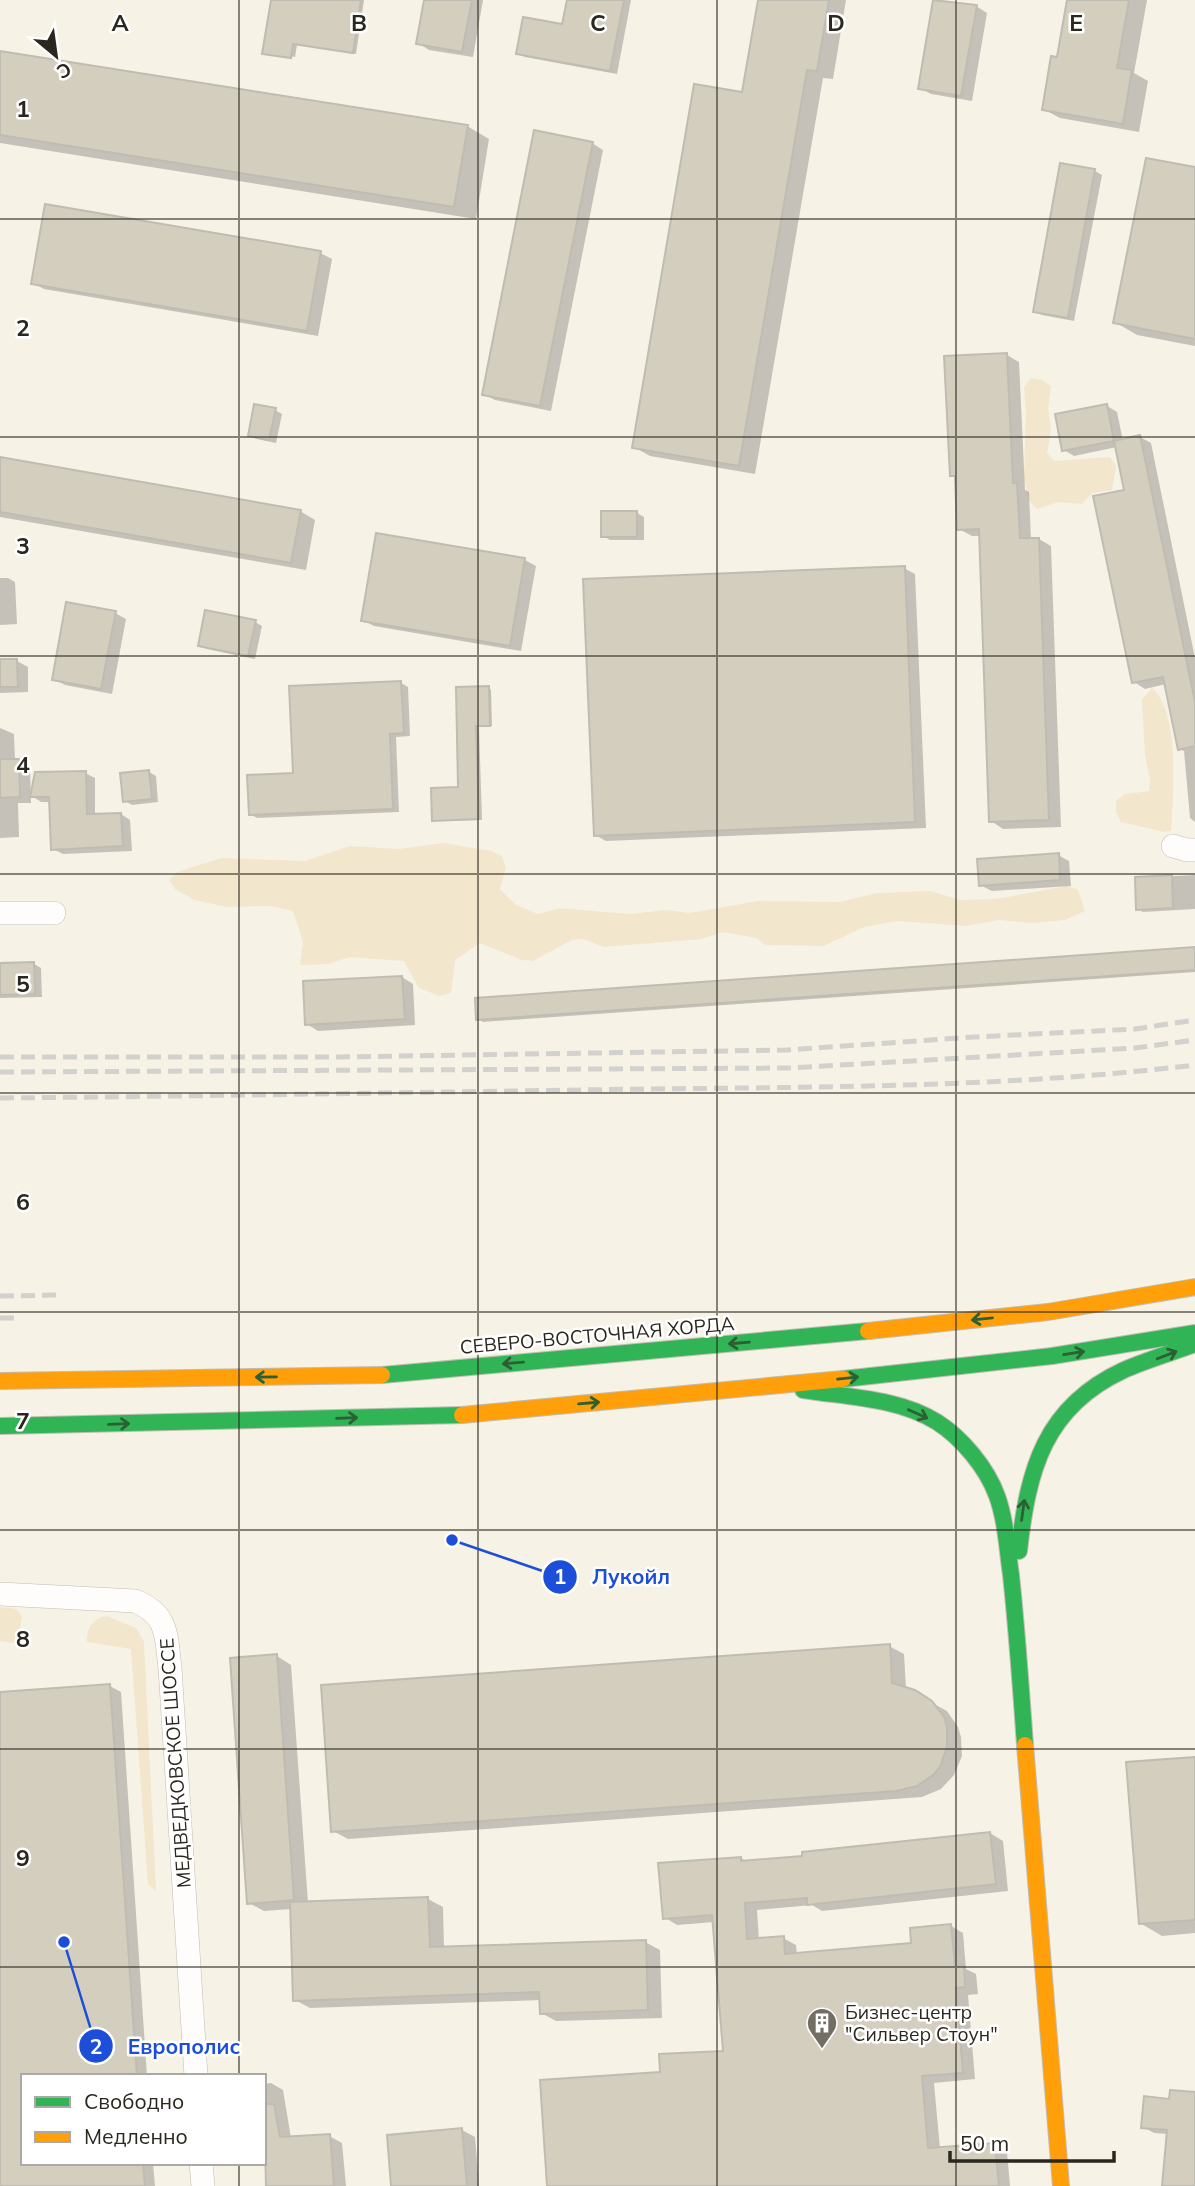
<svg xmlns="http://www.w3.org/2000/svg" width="1195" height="2186" font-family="Mulish,sans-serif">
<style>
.green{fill:#f2e7cd}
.shadow{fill:#0003}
.building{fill:#d4cebf;stroke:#bfbcb2;stroke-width:2}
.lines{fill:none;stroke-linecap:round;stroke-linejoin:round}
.street-casing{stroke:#c1bdb3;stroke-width:24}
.fast-casing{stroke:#c1bdb3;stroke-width:18}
.slow-casing{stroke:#c1bdb3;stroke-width:18}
.street{stroke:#fefdfb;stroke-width:23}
.fast{stroke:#30b455;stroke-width:16}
.slow{stroke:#ff9f0a;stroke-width:16}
.rail{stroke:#d2d1cd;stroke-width:5;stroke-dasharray:14 7;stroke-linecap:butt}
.oneway{stroke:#2c5f34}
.grid{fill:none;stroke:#2a271e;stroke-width:2;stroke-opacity:0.55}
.labels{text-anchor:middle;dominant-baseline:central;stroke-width:5;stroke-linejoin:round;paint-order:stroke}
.street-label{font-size:19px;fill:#2a271e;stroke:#fff}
.poi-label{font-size:19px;fill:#2a271e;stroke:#fff;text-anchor:start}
.grid-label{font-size:23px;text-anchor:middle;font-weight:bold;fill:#2a271e;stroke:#fff;stroke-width:5;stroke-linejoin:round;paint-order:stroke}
.leader{fill:none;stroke:#1d4ed8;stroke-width:2.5}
.callout-dot{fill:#1d4ed8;stroke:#fff;stroke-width:2.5}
.mark-label{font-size:21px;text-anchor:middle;font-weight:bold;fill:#fff}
.callout-label{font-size:21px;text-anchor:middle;font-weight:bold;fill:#1d4ed8;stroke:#fff;stroke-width:5;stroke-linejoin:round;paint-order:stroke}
</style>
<rect width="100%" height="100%" fill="#f7f2e6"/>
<!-- green -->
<g class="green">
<polygon points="1031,378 1042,380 1051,386 1048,408 1051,430 1047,453 1054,461 1110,457 1116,466 1112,490 1092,493 1082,504 1059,502 1037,509 1029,501 1024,479 1026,410 1024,387"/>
<path d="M1152 688C1181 714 1173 794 1171 831L1164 832 1121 822 1116 812V801L1125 794 1149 791 1150 779 1145 756 1142 700Z"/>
<polygon points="444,843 492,851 502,856 506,867 500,889 516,905 538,914 560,908 629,914 667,910 690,913 758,901 840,902 876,893 931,891 960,900 996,899 1067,886 1078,890 1085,911 1065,920 1032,923 999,920 966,926 897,921 864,927 824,946 766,945 757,938 723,932 701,939 604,947 583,939 572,940 533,961 522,960 480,943 455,960 451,993 440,996 419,988 404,961 350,957 328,964 300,965 303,942 293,911 271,906 227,907 194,900 175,889 169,880 177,872 221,858 305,861 350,846 399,849"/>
<polygon points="0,1607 17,1609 22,1617 18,1640 15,1643 0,1641"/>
<path d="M107 1616 136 1628 144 1642 156 1891 148 1884 131 1649 87 1642C86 1628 93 1618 107 1616Z"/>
</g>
<!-- shadow -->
<g class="shadow">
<polygon points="272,0 364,0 356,54 297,45 295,57 266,53"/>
<polygon points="426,0 483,0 473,57 429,50 418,43"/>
<polygon points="568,0 631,0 617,74 525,57 518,53 564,26"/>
<polygon points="760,0 846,0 833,79 823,78 755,474 650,456 634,447 744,94"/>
<polygon points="935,0 976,6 987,13 972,101 931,94 920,88"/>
<polygon points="1068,0 1147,0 1134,73 1148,81 1139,132 1060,118 1043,109 1058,59"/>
<polygon points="0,53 467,126 489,139 476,219 0,143"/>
<polygon points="592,143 603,150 551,411 495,400 484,394"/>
<polygon points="1195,169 1195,346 1137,335 1115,322"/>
<polygon points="1095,171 1102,175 1074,321 1042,315 1035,311"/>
<polygon points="320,253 332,259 318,336 44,289 33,283"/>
<polygon points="1007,355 1019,362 1025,490 1029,492 1031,540 1039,539 1051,546 1061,827 1003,829 991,821 981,536 972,536 959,529 957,478 952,475"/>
<polygon points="1107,406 1117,412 1123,441 1140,437 1151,443 1195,658 1195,822 1190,818 1184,751 1179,749 1166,684 1145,689 1134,682 1126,491 1117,447 1074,456 1064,450"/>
<polygon points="275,410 282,414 276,443 257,439 250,435"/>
<polygon points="0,459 300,511 315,520 306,570 0,517"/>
<polygon points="637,513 644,517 644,540 610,540 603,536"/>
<polygon points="525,560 536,566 521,651 374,626 363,620"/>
<polygon points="904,568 915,574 926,828 606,841 595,835"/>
<polygon points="0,578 8,578 15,582 17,624 0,625"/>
<polygon points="115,613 126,619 112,694 65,685 54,679"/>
<polygon points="255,622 262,626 255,659 207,649 200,645"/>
<polygon points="0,661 17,661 28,667 28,692 0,693"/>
<polygon points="401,683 408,687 410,736 396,737 399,812 257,818 250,814"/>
<polygon points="488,688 491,690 492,726 479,727 482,820 437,821 434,820 460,788 458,689"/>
<polygon points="0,728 14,734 15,760 30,767 31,803 18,803 19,837 0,838"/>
<polygon points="149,772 156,776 158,802 132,805 125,801"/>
<polygon points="85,773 95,778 95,816 121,814 130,820 132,851 63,854 53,849 51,802 41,802 32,796"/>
<polygon points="1058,855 1069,861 1071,886 992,891 980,885"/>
<polygon points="1195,875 1195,909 1143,912 1138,909 1136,878"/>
<polygon points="1195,948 1195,972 483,1022 478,1019"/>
<polygon points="34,964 41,968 42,997 0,998 0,965"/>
<polygon points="402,977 413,984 415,1025 318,1031 307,1024"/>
<polygon points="889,1646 904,1654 906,1689 947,1711 958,1727 961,1737 962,1756 954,1775 941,1789 922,1797 348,1839 333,1831"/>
<polygon points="277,1656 291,1665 308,1903 428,1899 443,1907 444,1949 645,1942 660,1950 662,2018 556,2021 541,2013 541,2000 310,2008 295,2000 292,1909 264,1911 249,1903"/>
<polygon points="110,1686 121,1692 147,2076 23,2076 23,2163 153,2163 155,2186 0,2186 0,1694"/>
<polygon points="1195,1759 1195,1933 1162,1936 1140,1923"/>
<polygon points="990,1833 1003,1841 1008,1891 822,1911 812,1905 757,1910 759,1940 783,1938 796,1945 797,1955 913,1945 951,1926 963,1933 966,1969 976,1974 978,1994 968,1995 975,2079 934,2083 940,2149 995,2144 1007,2152 1010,2186 549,2186 662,2073 725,2052 714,1922 677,1925 664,1917 741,1858 748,1862 804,1857"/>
<polygon points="271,2083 283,2090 291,2138 329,2136 342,2143 346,2186 268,2186 264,2141 264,2084"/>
<polygon points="1195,2093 1195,2186 1164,2186 1168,2134 1154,2133 1143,2127 1171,2101"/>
<polygon points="462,2130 475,2137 479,2186 393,2186"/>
</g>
<!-- building -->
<g class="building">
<polygon points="271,0 361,0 353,53 293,44 291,58 262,54"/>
<polygon points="424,0 472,0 462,52 416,44"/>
<polygon points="567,0 624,0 610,71 516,54 523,17 562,24"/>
<polygon points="758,0 829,0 817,71 807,70 739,466 632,448 694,84 742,92"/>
<polygon points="933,0 977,5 961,96 918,89"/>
<polygon points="1067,0 1129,0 1117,68 1132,70 1123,124 1042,110 1051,56 1057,57"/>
<polygon points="0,51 468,125 454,207 0,135"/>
<polygon points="534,130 593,142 540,406 482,395"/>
<polygon points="1146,158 1195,167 1195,339 1113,323"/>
<polygon points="1060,163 1095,169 1068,318 1033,312"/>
<polygon points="45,204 321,251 307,331 31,284"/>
<polygon points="1007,353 1013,483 1017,483 1020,538 1039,538 1049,820 989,822 979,529 957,530 955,476 950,476 944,356"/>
<polygon points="254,404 276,408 269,440 248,436"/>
<polygon points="1107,404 1114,441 1062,451 1055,414"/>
<polygon points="1140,435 1195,702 1195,746 1178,750 1163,677 1132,683 1093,496 1124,490 1114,441"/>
<polygon points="0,457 301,510 291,563 0,512"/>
<rect x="601" y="511" width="36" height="26"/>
<polygon points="376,533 525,558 510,646 361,621"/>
<polygon points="905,566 915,822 594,836 583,579"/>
<polygon points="66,602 116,611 101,689 52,680"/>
<polygon points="205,610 256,620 248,656 198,646"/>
<polygon points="0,659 17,659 18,687 0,687"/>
<polygon points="401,681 404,733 390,734 393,809 249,815 247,775 293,773 289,686"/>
<polygon points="489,686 490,726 476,726 479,819 432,821 431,788 458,787 456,687"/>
<polygon points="0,759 19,759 20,797 0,798"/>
<polygon points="149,770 152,799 123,802 120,773"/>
<polygon points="86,771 87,814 121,813 123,846 51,850 49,797 30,797 35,772"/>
<polygon points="1059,853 1060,880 979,886 977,859"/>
<polygon points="1172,875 1173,908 1136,910 1135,877"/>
<polygon points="1195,947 1195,970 476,1020 475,998"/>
<polygon points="34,962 35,994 0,995 0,963"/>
<polygon points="402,976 405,1019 305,1025 303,981"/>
<polygon points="890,1644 892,1683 915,1690 932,1701 944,1717 947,1727 947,1747 940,1767 933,1775 917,1786 896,1791 331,1832 321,1685"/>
<polygon points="277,1654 294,1900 247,1904 230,1658"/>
<polygon points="110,1684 137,2076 23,2076 23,2163 143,2163 145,2186 0,2186 0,1692"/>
<polygon points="1195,1757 1195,1920 1139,1924 1126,1762"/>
<polygon points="990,1832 996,1884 807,1905 807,1898 745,1903 747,1939 784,1936 785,1954 911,1943 910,1928 951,1924 955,1966 964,1965 965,1987 956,1988 963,2073 922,2076 928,2148 995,2143 999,2186 547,2186 540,2080 660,2072 659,2054 723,2051 712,1915 663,1919 658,1863 741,1857 741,1861 802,1856 802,1852"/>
<polygon points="428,1897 430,1947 646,1940 648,2010 540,2014 539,1992 293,2001 290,1902"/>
<polygon points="1170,2090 1195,2092 1195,2186 1162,2186 1167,2130 1141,2128 1144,2096 1169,2099"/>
<polygon points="264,2104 274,2104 280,2137 330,2134 334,2186 266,2186"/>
<polygon points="462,2128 467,2186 391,2186 387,2135"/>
</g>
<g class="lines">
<!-- street casing -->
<g class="street-casing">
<g id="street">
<polyline points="1173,846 1187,850 1195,850"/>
<polyline points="0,913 54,913"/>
<path d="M0 1594 135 1601C169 1615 166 1636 170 1668L196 2076"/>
<polyline points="201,2163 203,2186"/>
</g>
</g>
<!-- fast casing -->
<g class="fast-casing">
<g id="fast">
<polyline points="382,1375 868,1331"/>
<polyline points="843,1379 1052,1356 1195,1333"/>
<path d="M803 1390C847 1397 899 1398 937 1422 962 1438 987 1468 997 1496 1006 1521 1007 1548 1011 1575 1017 1631 1021 1688 1025 1745"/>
<polyline points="0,1426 462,1415"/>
<path d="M1019 1551C1028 1470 1044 1407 1124 1370 1147 1360 1171 1353 1195 1344"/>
</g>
</g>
<!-- slow casing -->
<g class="slow-casing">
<g id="slow">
<polyline points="868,1331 1048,1312 1195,1287"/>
<polyline points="0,1381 382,1375"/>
<polyline points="462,1415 843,1379"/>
<polyline points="1025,1745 1061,2186"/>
</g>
</g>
<!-- street -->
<use href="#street" class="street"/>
<!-- fast -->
<use href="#fast" class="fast"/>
<!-- slow -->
<use href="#slow" class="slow"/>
<!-- rail -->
<g class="rail">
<polyline points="0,1057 338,1057 787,1050 974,1037 1135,1029 1195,1020"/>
<polyline points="0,1072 790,1068 1135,1048 1195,1040"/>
<path d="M0 1098C216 1096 433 1092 649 1089 831 1087 1014 1087 1195 1065"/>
<polyline points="0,1296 58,1295"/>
<polyline points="0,1318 17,1318"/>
</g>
</g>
<!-- one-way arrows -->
<defs><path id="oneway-shaft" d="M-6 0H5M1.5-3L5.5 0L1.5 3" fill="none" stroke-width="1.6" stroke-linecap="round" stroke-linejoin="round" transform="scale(1.75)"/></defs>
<g class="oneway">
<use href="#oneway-shaft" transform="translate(982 1319) rotate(174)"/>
<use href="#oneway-shaft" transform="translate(739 1343) rotate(175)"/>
<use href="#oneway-shaft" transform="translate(1074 1353) rotate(-9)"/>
<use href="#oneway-shaft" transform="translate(1167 1355) rotate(-21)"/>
<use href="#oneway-shaft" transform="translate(513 1363) rotate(175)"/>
<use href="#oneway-shaft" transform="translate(266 1377) rotate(179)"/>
<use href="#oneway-shaft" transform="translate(848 1378) rotate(-6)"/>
<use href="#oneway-shaft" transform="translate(589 1403) rotate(-5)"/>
<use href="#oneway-shaft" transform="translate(918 1414) rotate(24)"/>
<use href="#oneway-shaft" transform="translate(347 1418) rotate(-2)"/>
<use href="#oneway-shaft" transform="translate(119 1424) rotate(-2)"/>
<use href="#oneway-shaft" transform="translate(1023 1510) rotate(-82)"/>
</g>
<!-- grid -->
<path class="grid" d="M239 0V2076M478 0V2186M717 0V2186M956 0V2186M0 219H1195M0 437H1195M0 656H1195M0 874H1195M0 1093H1195M0 1312H1195M0 1530H1195M0 1749H1195M0 1967H1195M239 2163V2186"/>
<!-- icons -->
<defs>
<g id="building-pin" transform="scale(1.575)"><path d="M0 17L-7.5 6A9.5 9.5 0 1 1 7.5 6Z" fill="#726e64" stroke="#fff"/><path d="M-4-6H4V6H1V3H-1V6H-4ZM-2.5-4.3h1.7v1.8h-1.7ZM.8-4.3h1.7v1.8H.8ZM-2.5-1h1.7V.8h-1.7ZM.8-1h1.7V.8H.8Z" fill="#fff"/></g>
</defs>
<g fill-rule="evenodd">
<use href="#building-pin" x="822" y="2023"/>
</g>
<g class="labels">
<!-- street labels -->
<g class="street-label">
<text transform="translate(597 1335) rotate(-5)">СЕВЕРО-ВОСТОЧНАЯ ХОРДА</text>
<text transform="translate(175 1763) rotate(-94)">МЕДВЕДКОВСКОЕ ШОССЕ</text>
</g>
<!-- poi labels -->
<g class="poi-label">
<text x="845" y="2012">Бизнес-центр<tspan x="845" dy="22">"Сильвер Стоун"</tspan></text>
</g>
</g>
<g class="grid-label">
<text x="120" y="31">A</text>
<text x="359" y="31">B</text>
<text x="598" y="31">C</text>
<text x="836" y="31">D</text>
<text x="1076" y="31">E</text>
<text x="23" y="117">1</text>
<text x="23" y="336">2</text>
<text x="23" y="554">3</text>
<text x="23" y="773">4</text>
<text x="23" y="992">5</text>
<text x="23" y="1210">6</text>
<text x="23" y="1429">7</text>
<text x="23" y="1647">8</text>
<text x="23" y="1866">9</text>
</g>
<!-- callouts -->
<path class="leader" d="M452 1540L560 1577M64 1942L96 2046"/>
<g class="callout-dot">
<circle cx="452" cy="1540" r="7"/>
<circle cx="64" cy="1942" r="7"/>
<circle cx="560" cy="1577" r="18"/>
<circle cx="96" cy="2046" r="18"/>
</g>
<g class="mark-label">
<text x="560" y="1584">1</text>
<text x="96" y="2054">2</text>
</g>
<g class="callout-label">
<text x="631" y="1584">Лукойл</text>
<text x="184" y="2054">Европолис</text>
</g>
<!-- legend -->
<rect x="21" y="2074" width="245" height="91" fill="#ffffff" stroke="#aaa9a5" stroke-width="2"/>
<rect x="35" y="2097" width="35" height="10" fill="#30b455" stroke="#aaa9a5" stroke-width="2"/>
<text x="84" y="2109" font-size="21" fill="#2a271e">Свободно</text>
<rect x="35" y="2132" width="35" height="10" fill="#ff9f0a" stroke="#aaa9a5" stroke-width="2"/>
<text x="84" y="2144" font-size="21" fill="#2a271e">Медленно</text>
<!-- north arrow -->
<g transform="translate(56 56) rotate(151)" stroke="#ffffff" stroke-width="5" paint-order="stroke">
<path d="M0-5L12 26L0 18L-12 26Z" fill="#2a271e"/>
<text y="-10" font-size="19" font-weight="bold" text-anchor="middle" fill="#2a271e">С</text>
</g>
<!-- scale -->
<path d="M950 2151v10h164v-10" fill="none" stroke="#2a271e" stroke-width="3.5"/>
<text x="960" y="2151" font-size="21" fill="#2a271e" stroke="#ffffff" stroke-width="5" paint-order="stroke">50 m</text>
</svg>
